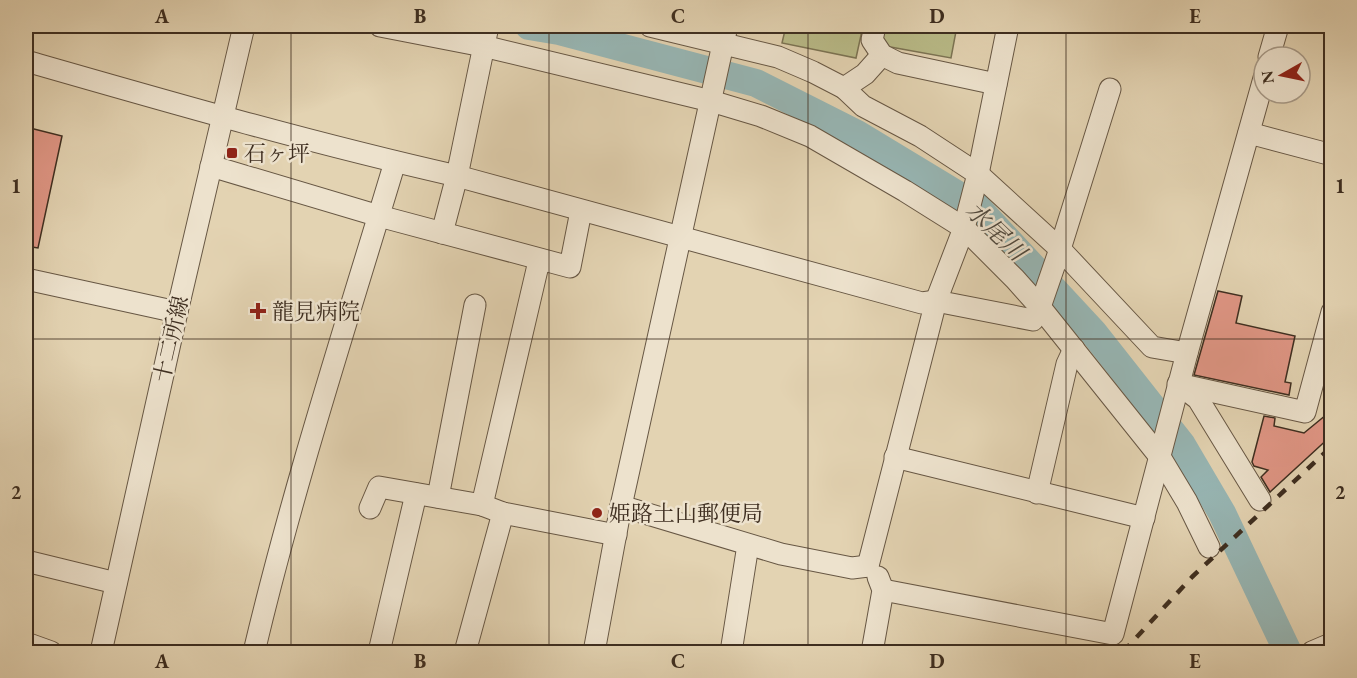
<svg xmlns="http://www.w3.org/2000/svg" width="1357" height="678" font-family="'EB Garamond','Noto Serif JP',serif">
<style>
.green{fill:#b9bb88;stroke:#7c7454;stroke-width:1.5}
.lines{fill:none;stroke-linecap:round;stroke-linejoin:round}
.river{stroke:#97b6b4;stroke-width:28}
.building{fill:#e09685;stroke:#3e2e20;stroke-width:1.5}
.minor-casing{stroke:#675744;stroke-width:23}
.minor{stroke:#ede2cd;stroke-width:21}
.rail{stroke:#3e2e20;stroke-width:4.5;stroke-dasharray:10 10;stroke-linecap:butt}
.grid{fill:none;stroke:#3e2e20;stroke-width:1.5;stroke-opacity:0.55}
.poi-dot{fill:#8f2418;stroke:#ede2cd;stroke-width:2}
.labels{text-anchor:middle;dominant-baseline:central;stroke-width:5;stroke-linejoin:round;paint-order:stroke}
.poi-label{font-size:22px;fill:#3e2e20;stroke:#ede2cd;text-anchor:start}
.street-label{font-size:22px;fill:#3e2e20;stroke:#ede2cd}
.water-label{font-size:24px;font-style:italic;fill:#50493e;stroke:#ede2cd}
.neatline{fill:none;stroke:#3e2e20;stroke-width:2}
.grid-label{font-size:20px;text-anchor:middle;font-weight:bold;fill:#3e2e20}
</style>
<rect width="100%" height="100%" fill="#e3d3b2"/>
<filter id="stains"><feTurbulence type="fractalNoise" baseFrequency=".00333" numOctaves="4"/><feColorMatrix values="0 0 0 0 .2 0 0 0 0 .09 0 0 0 0 .02 0 0 0 .5 -.17"/></filter>
<radialGradient id="worn" r=".72"><stop offset=".6" stop-color="#630" stop-opacity="0"/><stop offset="1" stop-color="#630" stop-opacity=".3"/></radialGradient>
<!-- green -->
<g class="green">
<polygon points="786,26 863,26 856,58 782,43"/>
<polygon points="882,26 957,26 951,58 885,46 880,37"/>
</g>
<g class="lines">
<!-- river -->
<polyline class="river" points="529,26 559,31 756,83 857,134 976,206 1093,332 1182,445 1222,513 1288,652"/>
</g>
<!-- building -->
<g class="building">
<polygon points="26,127 62,136 38,248 26,246"/>
<polygon points="1218,291 1242,296 1236,323 1295,336 1285,382 1291,383 1289,395 1194,375"/>
<polygon points="1332,410 1332,435 1270,492 1261,477 1268,470 1254,466 1252,462 1264,416 1275,418 1274,426 1304,433"/>
</g>
<g class="lines">
<!-- minor casing -->
<g class="minor-casing">
<g id="minor">
<polyline points="380,26 483,46 711,101 761,116 810,136 905,191 964,228 1015,279 1040,307 1160,457 1187,502 1209,547"/>
<polyline points="650,26 778,57 813,72 844,88 863,106 920,136 978,174 1060,249 1152,347 1187,353"/>
<polyline points="875,26 872,40 882,55 898,63 996,84"/>
<polyline points="1269,57 1278,26"/>
<path d="M26 61C169 102 311 143 457 176L922 303 936 301 1033 320 1040 307 1060 249 1110 89"/>
<polyline points="844,88 865,74 882,55"/>
<polyline points="1249,133 1332,155"/>
<polyline points="211,166 379,216 570,267 581,211"/>
<polyline points="442,233 457,176 488,26"/>
<polyline points="26,279 177,312"/>
<polyline points="1178,384 1305,412 1332,312"/>
<polyline points="1181,386 1198,399 1260,500"/>
<polyline points="895,457 1144,518"/>
<polyline points="1037,493 1067,364 1074,349"/>
<polyline points="438,497 475,305"/>
<polyline points="482,505 539,261"/>
<polyline points="621,506 781,554 852,568 868,566"/>
<polyline points="370,508 379,487 482,505 503,513 616,535"/>
<polyline points="26,561 116,583"/>
<polyline points="868,566 936,301 964,228 978,174 1008,26"/>
<polyline points="883,590 1113,634 1187,353 1264,78"/>
<polyline points="26,643 51,652"/>
<polyline points="101,652 177,312 244,26"/>
<path d="M254 652C293 487 346 325 395 162"/>
<polyline points="379,652 416,494"/>
<polyline points="465,652 503,513"/>
<polyline points="594,652 621,506 727,26"/>
<polyline points="731,652 748,545"/>
<polyline points="872,652 883,590 878,577"/>
<polyline points="1312,652 1326,646 1332,652"/>
</g>
</g>
<!-- minor -->
<use href="#minor" class="minor"/>
<!-- rail -->
<polyline class="rail" points="1123,652 1192,577 1332,446"/>
</g>
<!-- grid -->
<path class="grid" d="M291 26V652M549 26V652M808 26V652M1066 26V652M26 339H1332"/>
<!-- markers -->
<g class="poi-dot">
<rect x="226" y="147" width="12" height="12" rx="3"/>
<path d="M255 302h6v6h6v6h-6v6h-6v-6h-6v-6h6z"/>
<circle cx="597" cy="513" r="6"/>
</g>
<g class="labels">
<!-- poi labels -->
<g class="poi-label">
<text x="244" y="153">石ヶ坪</text>
<text x="272" y="311">龍見病院</text>
<text x="609" y="513">姫路土山郵便局</text>
</g>
<!-- street labels -->
<g class="street-label">
<text transform="translate(171 339) rotate(-77)">十二所線</text>
</g>
<!-- water labels -->
<g class="water-label">
<text transform="translate(996 231) rotate(44)">水尾川</text>
</g>
</g>
<!-- margin -->
<rect width="1357" height="678" fill="none" stroke="#e3d3b2" stroke-width="66"/>
<!-- north arrow -->
<g transform="translate(1282 75) rotate(261)"><circle r="28" fill="#ede2cd" stroke="#a79a88" stroke-width="1.5"/>
<path d="M0-4.5L10 22L0 15L-10 22Z" fill="#8f2418"/>
<text y="-9" font-size="16" font-weight="bold" text-anchor="middle" fill="#3e2e20">N</text>
</g>
<rect x="33" y="33" width="1291" height="612" class="neatline"/>
<g class="grid-label">
<text x="162" y="23">A</text>
<text x="420" y="23">B</text>
<text x="678" y="23">C</text>
<text x="937" y="23">D</text>
<text x="1195" y="23">E</text>
<text x="16" y="193">1</text>
<text x="1340" y="193">1</text>
<text x="16" y="499">2</text>
<text x="1340" y="499">2</text>
<text x="162" y="668">A</text>
<text x="420" y="668">B</text>
<text x="678" y="668">C</text>
<text x="937" y="668">D</text>
<text x="1195" y="668">E</text>
</g>
<rect width="100%" height="100%" filter="url(#stains)"/>
<rect width="100%" height="100%" fill="url(#worn)"/>
</svg>
